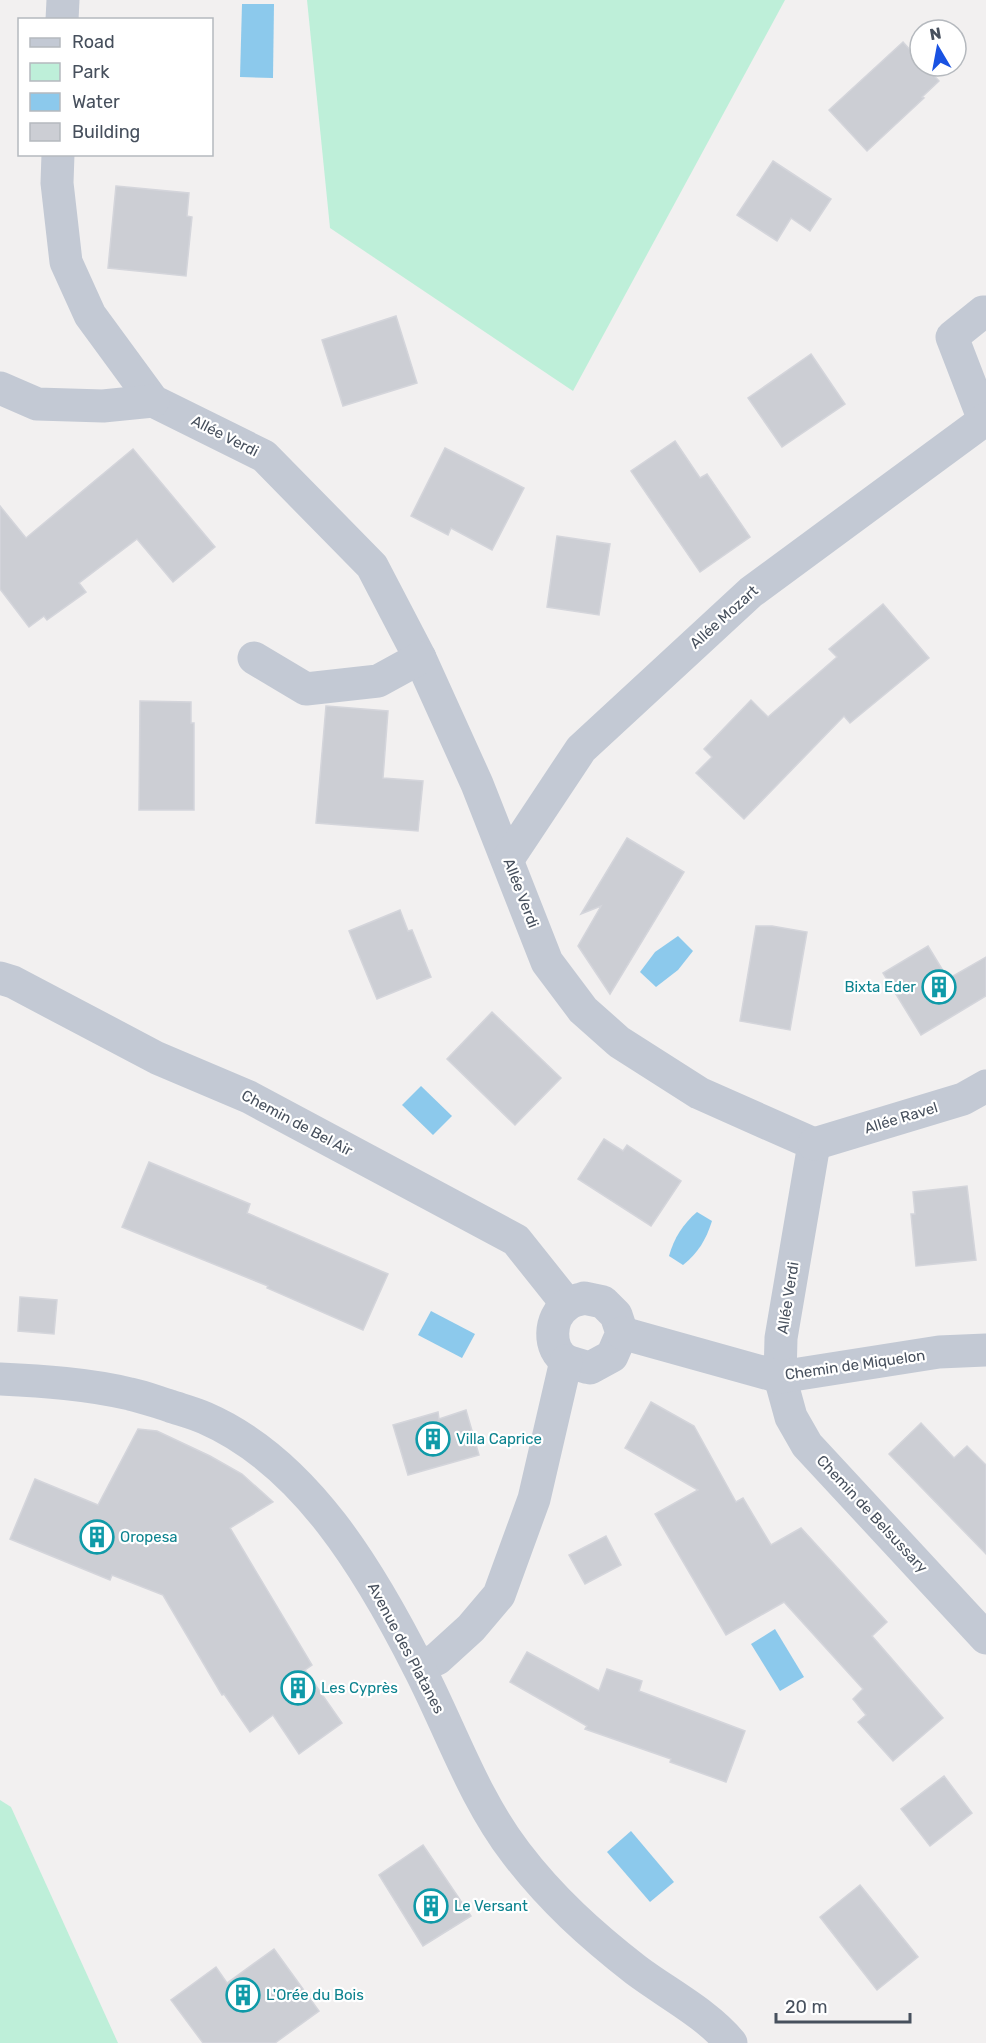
<svg xmlns="http://www.w3.org/2000/svg" width="986" height="2043" font-family="Rubik,sans-serif">
<style>
.green{fill:#beefd9}
.water{fill:#8cc9ec}
.building{fill:#ccced4;stroke:#d4d5db;stroke-width:1.5}
.lines{fill:none;stroke-linecap:round;stroke-linejoin:round}
.minor{stroke:#c3c9d4;stroke-width:33}
.tertiary{stroke:#c3c9d4;stroke-width:33}
.labels{text-anchor:middle;dominant-baseline:central;stroke-width:4.5;stroke-linejoin:round;paint-order:stroke}
.street-label{font-size:15px;fill:#47505d;stroke:#fff}
.culture-label{font-size:15px;fill:#0d838f;stroke:#fff;text-anchor:start}
</style>
<rect width="100%" height="100%" fill="#f2f0f0"/>
<!-- green -->
<g class="green">
<polygon points="307,0 785,0 573,391 330,228"/>
<polygon points="0,1800 11,1807 118,2043 0,2043"/>
</g>
<!-- water -->
<g class="water">
<polygon points="242,4 274,4 273,78 240,77"/>
<polygon points="678,936 693,951 678,970 656,987 640,972 655,952"/>
<polygon points="421,1086 452,1116 433,1135 402,1105"/>
<path d="M697 1212 712 1221C706 1240 698 1253 683 1265L669 1256C674 1238 683 1224 697 1212Z"/>
<polygon points="431,1311 475,1334 462,1358 418,1335"/>
<polygon points="775,1629 804,1677 780,1691 751,1644"/>
<polygon points="631,1831 674,1882 650,1902 607,1852"/>
</g>
<!-- building -->
<g class="building">
<polygon points="903,42 920,61 920,66 925,66 939,81 922,97 924,98 867,151 829,110"/>
<polygon points="773,161 831,199 810,231 791,218 777,241 737,215"/>
<polygon points="116,186 189,193 187,216 192,217 186,276 108,268"/>
<polygon points="396,316 417,383 343,406 322,340"/>
<polygon points="811,354 845,404 782,447 748,398"/>
<polygon points="675,441 700,478 707,474 750,537 700,572 631,471"/>
<polygon points="445,448 524,488 492,550 451,528 448,535 411,516"/>
<polygon points="133,449 215,547 173,582 137,539 79,583 86,592 47,620 44,616 29,627 0,589 0,506 26,538"/>
<polygon points="557,536 610,544 599,615 547,607"/>
<polygon points="883,604 929,658 850,723 844,716 744,819 696,773 712,757 704,749 751,700 768,717 837,657 829,649"/>
<polygon points="140,701 191,702 191,723 194,723 194,810 139,810"/>
<polygon points="326,706 388,711 383,778 423,781 418,831 316,823"/>
<polygon points="627,838 684,872 610,994 578,946 601,906 581,914"/>
<polygon points="400,910 408,931 412,930 431,977 377,999 349,931"/>
<polygon points="756,926 772,926 807,932 790,1030 740,1021"/>
<polygon points="928,946 948,979 986,957 986,996 921,1035 883,973"/>
<polygon points="492,1012 561,1078 515,1125 447,1059"/>
<polygon points="604,1139 623,1151 627,1145 681,1181 651,1226 578,1179"/>
<polygon points="149,1162 250,1204 247,1213 388,1274 363,1330 267,1288 268,1286 122,1227"/>
<polygon points="967,1186 976,1260 916,1266 911,1214 915,1214 913,1192"/>
<polygon points="20,1297 57,1300 54,1334 18,1331"/>
<polygon points="651,1402 694,1426 736,1502 743,1498 771,1545 801,1528 887,1622 872,1636 943,1718 893,1761 858,1722 866,1715 853,1699 863,1689 784,1602 726,1635 655,1514 698,1490 625,1448"/>
<polygon points="466,1410 479,1455 408,1475 393,1425 438,1412 439,1419"/>
<polygon points="921,1423 954,1458 967,1446 986,1465 986,1554 889,1454"/>
<polygon points="138,1429 157,1431 210,1456 242,1474 273,1502 230,1528 312,1665 305,1670 342,1723 299,1754 273,1715 250,1732 224,1694 222,1695 163,1595 112,1575 110,1580 10,1539 35,1479 98,1505"/>
<polygon points="606,1536 621,1565 585,1584 569,1555"/>
<polygon points="527,1652 599,1691 607,1669 642,1681 639,1691 745,1731 726,1782 670,1762 671,1759 585,1729 587,1726 510,1682"/>
<polygon points="944,1776 972,1813 930,1846 901,1809"/>
<polygon points="423,1845 471,1916 423,1946 379,1875"/>
<polygon points="860,1885 918,1957 877,1990 820,1917"/>
<polygon points="274,1949 319,2011 275,2043 203,2043 171,2000 216,1967 227,1983"/>
</g>
<g class="lines">
<!-- minor -->
<g class="minor">
<polyline points="62,20 63,0"/>
<polyline points="58,154 57,183 66,262 90,315 153,401 264,456 372,566 420,658 477,784 547,962 583,1010 619,1042 699,1093 814,1144 781,1338 780,1377 791,1417 807,1445 986,1638"/>
<polyline points="0,388 37,404 103,406 153,401"/>
<polyline points="984,420 952,337 983,312 986,312"/>
<polyline points="254,658 306,689 378,681 420,658"/>
<polyline points="508,859 581,749 751,592 986,419"/>
<polyline points="0,978 13,982 157,1058 249,1097 516,1240 567,1304"/>
<polyline points="814,1144 963,1099 986,1086"/>
<path d="M584 1298 603 1302 616 1315 622 1333 612 1356 590 1368C583 1366 574 1364 567 1361 547 1350 549 1317 567 1305 571 1301 579 1300 584 1298Z"/>
<polyline points="622,1333 780,1377 939,1352 986,1350"/>
<polyline points="419,1667 437,1659 471,1628 499,1595 534,1499 566,1361"/>
</g>
<!-- tertiary -->
<path class="tertiary" d="M0 1379C43 1381 88 1384 130 1394 144 1397 157 1402 170 1406 182 1410 194 1413 205 1418 306 1462 371 1573 419 1668 451 1730 473 1797 516 1853 551 1899 591 1935 636 1970 668 1994 706 2013 731 2043"/>
</g>
<!-- icons -->
<defs>
<g id="building-ring" transform="scale(1.725)"><circle r="9.5" fill="#fff" stroke="#0f9aa8" stroke-width="1.5"/><path d="M-4-6H4V6H1V3H-1V6H-4ZM-2.5-4.3h1.7v1.8h-1.7ZM.8-4.3h1.7v1.8H.8ZM-2.5-1h1.7V.8h-1.7ZM.8-1h1.7V.8H.8Z" fill="#0f9aa8"/></g>
</defs>
<g fill-rule="evenodd">
<use href="#building-ring" x="939" y="987"/>
<use href="#building-ring" x="433" y="1439"/>
<use href="#building-ring" x="97" y="1537"/>
<use href="#building-ring" x="298" y="1688"/>
<use href="#building-ring" x="431" y="1906"/>
<use href="#building-ring" x="243" y="1995"/>
</g>
<g class="labels">
<!-- street labels -->
<g class="street-label">
<text transform="translate(225 436) rotate(27)">Allée Verdi</text>
<text transform="translate(724 617) rotate(-42)">Allée Mozart</text>
<text transform="translate(521 893) rotate(69)">Allée Verdi</text>
<text transform="translate(901 1118) rotate(-17)">Allée Ravel</text>
<text transform="translate(297 1123) rotate(28)">Chemin de Bel Air</text>
<text transform="translate(788 1298) rotate(-81)">Allée Verdi</text>
<text transform="translate(855 1365) rotate(-8)">Chemin de Miquelon</text>
<text transform="translate(872 1514) rotate(47)">Chemin de Belsussary</text>
<text transform="translate(406 1648) rotate(62)">Avenue des Platanes</text>
</g>
<!-- culture labels -->
<g class="culture-label">
<text x="916" y="987" text-anchor="end">Bixta Eder</text>
<text x="456" y="1439">Villa Caprice</text>
<text x="120" y="1537">Oropesa</text>
<text x="321" y="1688">Les Cyprès</text>
<text x="454" y="1906">Le Versant</text>
<text x="266" y="1995">L'Orée du Bois</text>
</g>
</g>
<!-- legend -->
<rect x="18" y="18" width="195" height="138" fill="#ffffff" stroke="#b5b9be" stroke-width="1.5"/>
<rect x="30" y="38" width="30" height="9" fill="#c3c9d4" stroke="#b5b9be" stroke-width="1.5"/>
<text x="72" y="48" font-size="18" fill="#47505d">Road</text>
<rect x="30" y="63" width="30" height="18" fill="#beefd9" stroke="#b5b9be" stroke-width="1.5"/>
<text x="72" y="78" font-size="18" fill="#47505d">Park</text>
<rect x="30" y="93" width="30" height="18" fill="#8cc9ec" stroke="#b5b9be" stroke-width="1.5"/>
<text x="72" y="108" font-size="18" fill="#47505d">Water</text>
<rect x="30" y="123" width="30" height="18" fill="#ccced4" stroke="#b5b9be" stroke-width="1.5"/>
<text x="72" y="138" font-size="18" fill="#47505d">Building</text>
<!-- north arrow -->
<g transform="translate(938 48) rotate(350)"><circle r="28" fill="#ffffff" stroke="#b5b9be" stroke-width="1.5"/>
<path d="M0-4.5L10 22L0 15L-10 22Z" fill="#1952e2"/>
<text y="-9" font-size="16" font-weight="bold" text-anchor="middle" fill="#47505d">N</text>
</g>
<!-- scale -->
<path d="M776 2013v9h134v-9" fill="none" stroke="#47505d" stroke-width="3"/>
<text x="785" y="2013" font-size="18" fill="#47505d" stroke="#ffffff" stroke-width="4.5" paint-order="stroke">20 m</text>
</svg>
